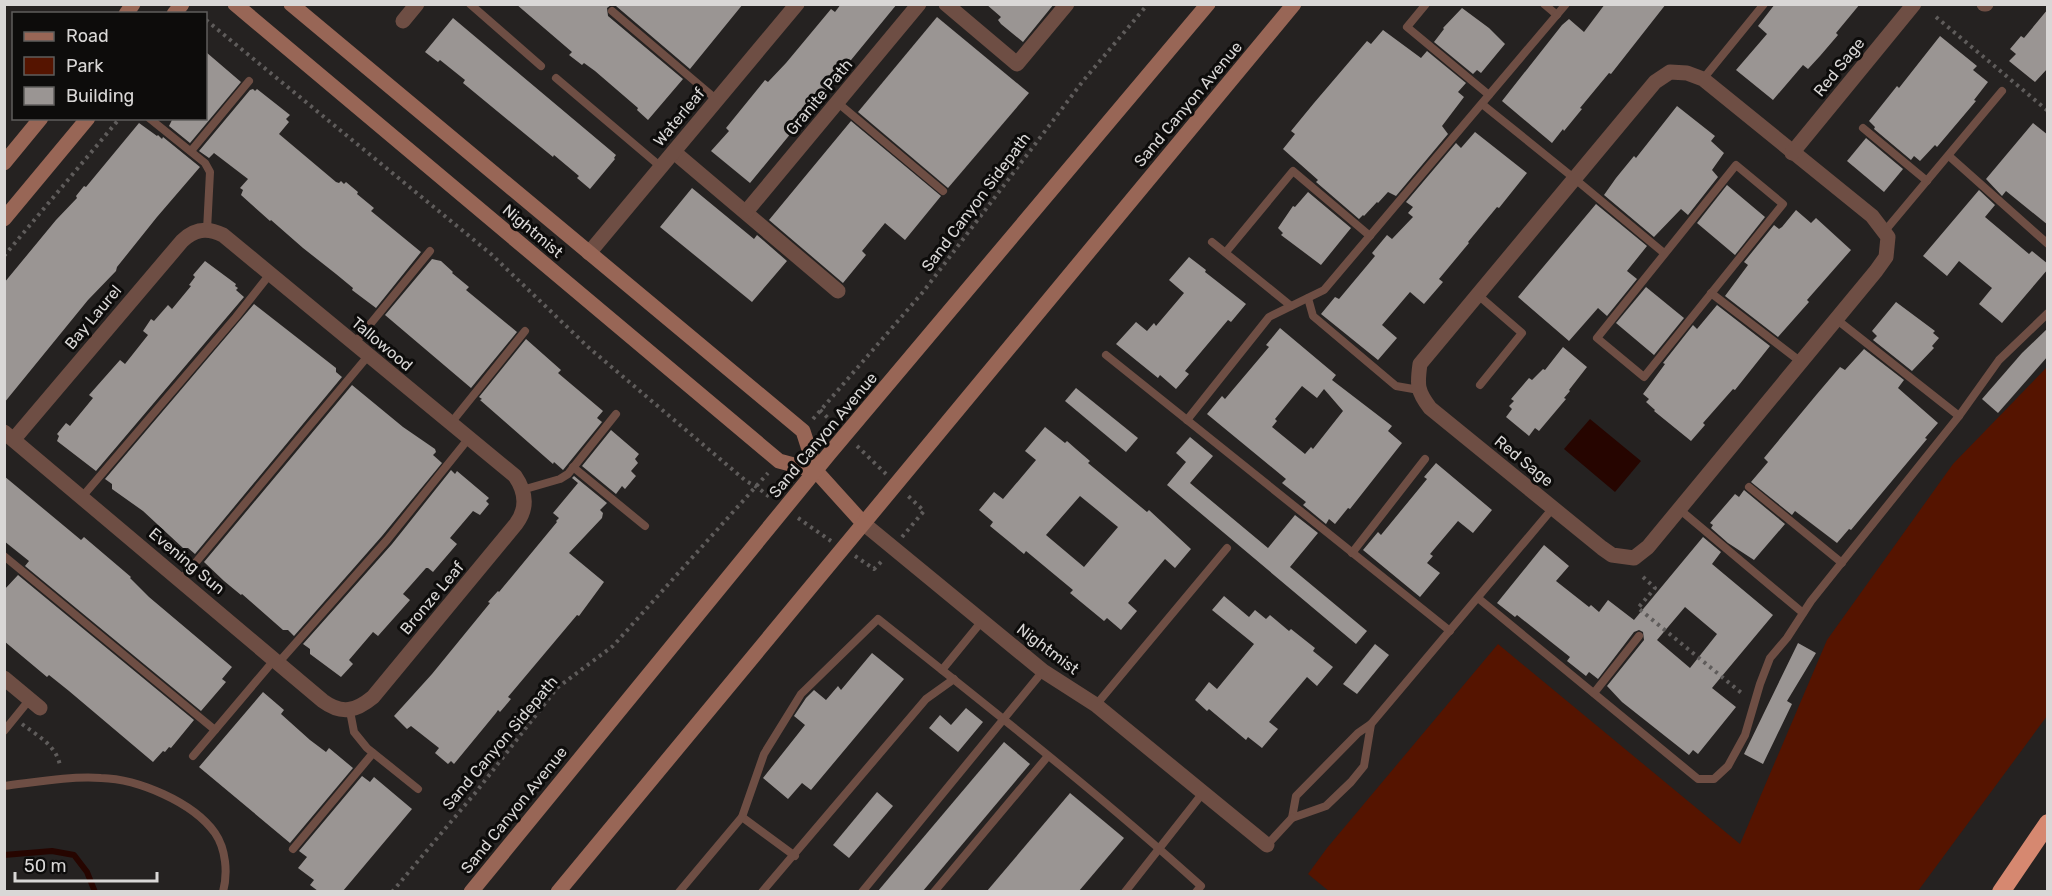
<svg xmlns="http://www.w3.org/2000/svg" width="2052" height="896" font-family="Rubik,sans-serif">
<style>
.green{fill:#551400}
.water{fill:#260500}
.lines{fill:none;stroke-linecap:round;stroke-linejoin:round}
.stream{stroke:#260500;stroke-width:6}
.building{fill:#9a9593;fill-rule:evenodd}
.path{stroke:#5f5c5b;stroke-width:4;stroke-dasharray:3 4.5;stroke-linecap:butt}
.lane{stroke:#6e4e44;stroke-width:8}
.street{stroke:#6e4e44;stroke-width:15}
.secondary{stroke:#986656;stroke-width:15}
.highway{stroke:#d68870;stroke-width:18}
.labels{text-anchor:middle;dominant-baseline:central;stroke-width:6;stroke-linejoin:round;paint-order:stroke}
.street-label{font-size:16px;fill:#d9d7d6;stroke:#0d0c0b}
</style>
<rect width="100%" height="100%" fill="#252221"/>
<!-- green -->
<polygon class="green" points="2047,367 2047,716 1918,891 1330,892 1308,874 1327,848 1498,644 1740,844 1827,640 1953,464"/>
<!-- water -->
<polygon class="water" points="1590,419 1641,461 1615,492 1564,449"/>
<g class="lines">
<!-- stream -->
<polyline class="stream" points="4,855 52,851 74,855 87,872 95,892"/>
</g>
<!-- building -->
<g class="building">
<polygon points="516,4 743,4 690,69 616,6 611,5 607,8 608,16 683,79 648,120 637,110 638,108 595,71 584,63 582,65 569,55 572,52"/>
<polygon points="841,4 897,4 750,183 711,151 729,131 726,128 765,80 768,82 786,63 831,9 835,12"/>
<polygon points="986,4 1054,4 1023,42 1001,24 998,20 1001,17"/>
<polygon points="1605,4 1666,4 1611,74 1609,73 1580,108 1582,109 1564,131 1563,129 1552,143 1502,101 1562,25 1569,19 1584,32"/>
<polygon points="1775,4 1860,4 1836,33 1838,35 1820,56 1808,69 1803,65 1773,100 1736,70 1767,34 1758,26"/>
<polygon points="1462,8 1489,28 1505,44 1481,73 1477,70 1473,74 1434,42 1444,29 1443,28"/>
<polygon points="2048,9 2048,68 2035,82 2009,61 2016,54 2010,49 2021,36 2024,38"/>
<polygon points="937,17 1029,93 948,188 858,112"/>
<polygon points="453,18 616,155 614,158 615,159 590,189 577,178 579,176 554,155 553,157 463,83 465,80 440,60 438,62 425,52"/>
<polygon points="1383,30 1421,58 1427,51 1466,83 1458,92 1464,97 1442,126 1448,134 1396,196 1388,192 1378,203 1377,202 1364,216 1363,215 1359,219 1316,182 1318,180 1283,149 1295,134 1291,131 1314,103 1367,41 1371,44"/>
<polygon points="1940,36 1977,66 1973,70 1988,82 1974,100 1976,101 1937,147 1935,145 1920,161 1914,156 1911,160 1874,129 1875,127 1869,121 1897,86 1899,88"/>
<polygon points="206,52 241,82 190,143 169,126 173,118 206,118"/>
<polygon points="253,89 255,91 257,89 290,115 286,119 289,122 279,134 336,182 339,183 341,181 344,184 346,182 358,192 357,194 374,208 371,211 421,252 376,308 352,290 353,288 336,274 303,248 271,220 270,221 241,195 243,190 240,188 248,179 214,153 209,158 199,151 250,90"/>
<polygon points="1677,106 1715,136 1711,141 1724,153 1712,170 1718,177 1688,215 1681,209 1654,237 1604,195 1616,178 1634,156 1636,158"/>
<polygon points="851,121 941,196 905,240 885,223 862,251 866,255 843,283 769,220"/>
<polygon points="139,123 157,136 158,135 162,139 163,137 200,167 157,217 117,267 116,271 88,300 4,403 4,283 56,220 77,198 76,196 84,186 86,187"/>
<polygon points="2033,123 2048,135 2048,225 2006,191 2002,196 1986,179"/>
<polygon points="1475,132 1527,173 1499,208 1497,207 1468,242 1469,243 1439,279 1443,282 1424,304 1410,292 1382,325 1397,338 1378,360 1321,314 1335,297 1339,299 1375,256 1372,253 1387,235 1392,239 1413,217 1408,213 1413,207 1406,202 1456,143 1461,148"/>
<polygon points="1866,138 1903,169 1884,192 1847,161"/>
<polygon points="1727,185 1765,217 1735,255 1697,223"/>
<polygon points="692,188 754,239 757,235 787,261 752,302 660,227"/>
<polygon points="1979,190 1995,205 1985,217 2029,254 2032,251 2048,264 2048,269 2002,323 1979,304 1992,288 1959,261 1947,276 1923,256"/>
<polygon points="1308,192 1351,228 1321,265 1281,235 1283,233 1278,228 1293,206 1295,207"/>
<polygon points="1596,204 1647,246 1627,271 1637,279 1607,316 1598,308 1569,341 1518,297"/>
<polygon points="1796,210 1811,223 1816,218 1851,250 1807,300 1809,302 1778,337 1725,296 1748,265 1744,262 1774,225 1779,229 1782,227"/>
<polygon points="1189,257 1206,270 1205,272 1246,304 1231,322 1228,320 1185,371 1189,374 1176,389 1160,375 1158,378 1116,344 1136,322 1147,331 1154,323 1156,326 1184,293 1169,280"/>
<polygon points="432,259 441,261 453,272 452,273 469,287 466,290 517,332 471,388 385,315"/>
<polygon points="205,261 236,284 235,286 238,288 236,290 244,297 96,471 57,441 59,436 57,434 66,423 70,426 93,398 89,395 120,360 125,364 148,335 143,331 151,319 154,321 168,305 172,309 191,286 189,285 195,277 193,275"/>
<polygon points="1646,287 1684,318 1654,355 1616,323"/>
<polygon points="1896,302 1935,331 1933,333 1939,338 1932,346 1934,348 1912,371 1873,340 1877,336 1872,331"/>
<polygon points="254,304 336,368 336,372 342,377 195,554 188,548 183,548 143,511 112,489 112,484 105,479"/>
<polygon points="1717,305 1770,346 1735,390 1733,389 1703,423 1705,425 1691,441 1654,411 1655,410 1646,402 1649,399 1643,394 1665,364 1663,363 1693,325 1697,329"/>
<path d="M1280 328 1336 375 1332 380 1392 426 1388 431 1402 443 1350 509 1348 508 1335 524 1329 519 1326 524 1303 505 1306 502 1282 483 1286 479 1207 414 1222 396 1225 399 1269 347 1266 345ZM1302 386 1317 398 1324 389 1343 411 1313 449 1311 447 1305 454 1272 427 1277 421 1275 419Z"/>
<polygon points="2048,328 2048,356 1998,413 1982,399 2022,353"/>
<polygon points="526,339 561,370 558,373 603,411 597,418 602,422 563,470 554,462 553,464 480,400 482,399 479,397"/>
<polygon points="1563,347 1587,367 1569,390 1570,391 1564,398 1566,399 1539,431 1535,428 1529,436 1506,417 1512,409 1509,406 1514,401 1511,399 1529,378 1532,380 1543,369 1545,370"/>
<polygon points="1864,349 1904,380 1898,388 1938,423 1925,438 1927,439 1851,530 1849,529 1837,543 1795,511 1792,515 1751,482 1768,462 1764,458 1817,394 1840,367 1845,370"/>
<polygon points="352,385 403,427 435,449 436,452 433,455 442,463 382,536 294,636 288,630 283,630 242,594 241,595 224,581 204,562"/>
<polygon points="1076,388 1138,438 1126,452 1065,401"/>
<path d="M1045 427 1065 443 1067 441 1076 449 1090 461 1088 463 1147 512 1149 510 1191 549 1175 568 1165 559 1128 603 1137 611 1121 630 1107 618 1104 621 1070 593 1073 590 1026 551 1024 554 990 526 993 522 979 510 994 492 1003 499 1036 460 1025 451ZM1080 496 1118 527 1084 567 1046 535Z"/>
<polygon points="611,430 639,454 635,459 638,463 631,471 636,476 625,489 622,486 616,494 582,466"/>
<polygon points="1190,437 1213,456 1190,483 1268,548 1295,515 1318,533 1290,567 1367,631 1356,644 1167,485 1186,462 1176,453"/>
<polygon points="1436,463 1492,510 1473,533 1458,521 1430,554 1433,556 1427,563 1440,573 1420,597 1363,550 1378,532 1381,535 1427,479 1424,477"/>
<polygon points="451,470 455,474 457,471 489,498 486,501 489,504 480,515 473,511 450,538 457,544 433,572 428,568 426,568 403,594 410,600 378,636 373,632 349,660 353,664 341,677 310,654 310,649 303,644 392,544"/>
<polygon points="4,476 81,540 84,537 131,577 130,578 149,597 232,667 222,679 226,682 201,711 25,566 29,561 4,541"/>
<polygon points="574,476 607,503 600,510 603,513 602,518 569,553 604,582 579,616 577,615 508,697 511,699 500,712 498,710 496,713 454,764 451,761 448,764 435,753 439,748 411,726 407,729 394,716 432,674 490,603 488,602 498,591 499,592 557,522 556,521 559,518 553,513 578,483 572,478"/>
<polygon points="1744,490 1785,524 1754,560 1728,543 1711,528 1713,525 1710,523 1735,494 1739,497"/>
<path d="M1703 537 1721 552 1712 564 1773 615 1712 688 1736 707 1698 754 1693 750 1689 755 1622 702 1607 686 1644 640 1643 632 1639 630 1634 632 1598 679 1589 672 1586 676 1567 661 1570 657 1517 615 1515 617 1497 603 1544 545 1569 566 1556 581 1589 607 1591 605 1599 612 1608 600 1634 620ZM1685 607 1717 634 1690 668 1657 640Z"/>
<polygon points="18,575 194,720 171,748 169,747 165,752 163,751 153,762 69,691 49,675 47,677 4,641 4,590"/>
<polygon points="1224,596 1249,617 1255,610 1266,619 1270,615 1289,631 1291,629 1315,648 1313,651 1333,667 1317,686 1307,677 1269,722 1278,729 1262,748 1248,737 1246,740 1209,709 1207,711 1195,700 1209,682 1217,689 1254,644 1212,610"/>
<polygon points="1798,643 1816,653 1787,701 1792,704 1763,764 1744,754"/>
<polygon points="1375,644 1389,655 1357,694 1343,684"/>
<polygon points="872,653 904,679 811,790 802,783 788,799 763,778 805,725 794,716 806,698 814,690 826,700 838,686 841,690"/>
<polygon points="263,692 284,710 281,714 310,740 326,752 329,748 353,768 290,843 199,767"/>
<polygon points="966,708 983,722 958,752 929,728 940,715 951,725"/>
<polygon points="1004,742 1030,764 923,891 878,891"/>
<polygon points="362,776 370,782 374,777 412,809 343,891 318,891 310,885 314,880 298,868 307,857 299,851"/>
<polygon points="877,792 893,806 849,858 833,845"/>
<polygon points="1070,793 1124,838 1079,891 987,891"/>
</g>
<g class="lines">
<!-- path -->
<g class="path">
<polyline points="1936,17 2048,111"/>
<polyline points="206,20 491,254 588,347 746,481 757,487 772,499"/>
<polyline points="4,256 120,118"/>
<polyline points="820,410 834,424"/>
<polyline points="813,419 923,292 1083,81 1148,4"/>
<polyline points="857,446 886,474"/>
<polyline points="798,518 831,541"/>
<polyline points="902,537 924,511 906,494"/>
<polyline points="855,556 874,569 884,559"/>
<polyline points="1643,577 1655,588 1638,608 1744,695"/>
<path d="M22 724C38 736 57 746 60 766"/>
<polyline points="392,892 476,792 557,688 613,646 768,473"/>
</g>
<!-- lane -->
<g class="lane">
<polyline points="470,4 541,66"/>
<polyline points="1426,4 1407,27 1489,95"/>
<polyline points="1544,4 1557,15"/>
<polyline points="612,11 717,100"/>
<polyline points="556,78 661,167"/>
<polyline points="1703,79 1764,4"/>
<polyline points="838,103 943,191"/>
<polyline points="1482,104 1575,179 1664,253"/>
<polyline points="149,118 205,163 210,172 207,230"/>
<polyline points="1863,128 1927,181"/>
<polyline points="191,151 249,81"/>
<polyline points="1949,156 2048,244"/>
<polygon points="1736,165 1783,204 1644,377 1597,338"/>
<polyline points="1884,232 2002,91"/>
<polyline points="1212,242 1291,306"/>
<polyline points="1226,252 1293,171 1370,236"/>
<polyline points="1711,293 1801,362"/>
<polyline points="1478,295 1522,333 1480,385"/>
<polyline points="1308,298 1313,316 1396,386 1419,390"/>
<polyline points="1836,319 1959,416"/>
<polyline points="354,344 430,251"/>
<polyline points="1106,355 1450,631"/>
<polyline points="1187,420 1269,317 1324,290 1566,4"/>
<polyline points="451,423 525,331"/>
<polyline points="573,467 645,526"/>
<polyline points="1749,487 1842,563"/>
<polyline points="522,490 560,479 568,474 616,414"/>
<polyline points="82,497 236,317 270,274"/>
<polyline points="1679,509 1803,613"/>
<polyline points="1352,553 1425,459"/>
<polyline points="4,556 215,730"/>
<polyline points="181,580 368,356"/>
<polyline points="1478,598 1698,779 1714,779 1728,766 1745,735 1760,684 1770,658 1787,638 1811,601 1959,416 1999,360 2048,313"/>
<polyline points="279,662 387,540 469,438"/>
<polyline points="942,670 982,621"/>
<polyline points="1594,693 1639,636"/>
<polyline points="1096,705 1227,548"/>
<polyline points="350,711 354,732 367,748 418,789"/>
<polyline points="1371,724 1553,508"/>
<polygon points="1371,724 1364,766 1351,782 1326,806 1292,818 1296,796 1358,733"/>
<polyline points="4,731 30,699"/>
<polyline points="193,756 275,659"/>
<path d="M4 786C37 782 69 776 101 778 138 779 193 802 215 833 226 849 228 873 223 892"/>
<polyline points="742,817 795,856"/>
<polyline points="1267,845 1292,818"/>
<polyline points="293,849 373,753"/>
<path d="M679 892 742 817 764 754 801 694 878 619C987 706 1097 792 1201 886L1196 892"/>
<polyline points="762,892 926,699 954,679"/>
<polyline points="862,892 1043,671"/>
<polyline points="934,892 1048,756"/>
<polyline points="1125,892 1202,794"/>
</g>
<!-- street -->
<g class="street">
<polyline points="946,4 1017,64 1067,4"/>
<polyline points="1984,4 1986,4"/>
<polyline points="403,21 417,4"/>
<path d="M1670 72 1687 73 1703 79 1872 216 1888 237 1886 257 1876 271 1648 547 1634 558 1612 555 1602 548 1430 408C1417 391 1417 385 1420 364L1655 82Z"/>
<polyline points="674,152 838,291"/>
<polyline points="1792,153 1914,4"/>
<polyline points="746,212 919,4"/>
<polyline points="589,253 797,4"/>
<path d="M4 432 323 701C342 715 356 711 373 697L516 524C528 508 526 492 515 476L223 235C207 227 194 229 182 241L14 439"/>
<polyline points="863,523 1043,671 1096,705 1267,845"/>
<polyline points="4,678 40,708"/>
</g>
<!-- secondary -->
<g class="secondary">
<polyline points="235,4 779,461 816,471"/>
<polyline points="291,4 803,431 816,471 863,523"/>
<polyline points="126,14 133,4"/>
<polyline points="174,14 182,4"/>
<polyline points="4,163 41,118"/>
<polyline points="4,219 88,118"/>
<polyline points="471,892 829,454 1208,4"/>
<polyline points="558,892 1294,4"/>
</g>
<!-- highway -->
<polyline class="highway" points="2001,892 2048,823"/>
</g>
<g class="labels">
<!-- street labels -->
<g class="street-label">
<text transform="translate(1839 67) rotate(-51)">Red Sage</text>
<text transform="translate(819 97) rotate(-50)">Granite Path</text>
<text transform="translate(1188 104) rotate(-50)">Sand Canyon Avenue</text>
<text transform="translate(679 117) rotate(-50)">Waterleaf</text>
<text transform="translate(976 202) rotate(-53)">Sand Canyon Sidepath</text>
<text transform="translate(533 231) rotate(40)">Nightmist</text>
<text transform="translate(93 317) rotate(-50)">Bay Laurel</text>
<text transform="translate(382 344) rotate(40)">Tallowood</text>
<text transform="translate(823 435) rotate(-50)">Sand Canyon Avenue</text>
<text transform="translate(1524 461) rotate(39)">Red Sage</text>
<text transform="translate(187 561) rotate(40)">Evening Sun</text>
<text transform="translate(432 598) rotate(-50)">Bronze Leaf</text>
<text transform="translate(1048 649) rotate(37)">Nightmist</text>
<text transform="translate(500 743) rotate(-50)">Sand Canyon Sidepath</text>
<text transform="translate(514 810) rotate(-51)">Sand Canyon Avenue</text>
</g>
</g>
<!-- border -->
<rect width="2052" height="896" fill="none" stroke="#d9d7d6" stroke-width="12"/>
<!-- legend -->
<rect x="12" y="12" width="195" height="108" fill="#0d0c0b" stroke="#5f5d5c" stroke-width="1.5"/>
<rect x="24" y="32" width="30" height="9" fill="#986656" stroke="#5f5d5c" stroke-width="1.5"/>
<text x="66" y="42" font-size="18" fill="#d9d7d6">Road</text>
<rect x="24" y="57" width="30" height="18" fill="#551400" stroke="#5f5d5c" stroke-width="1.5"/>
<text x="66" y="72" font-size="18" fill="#d9d7d6">Park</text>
<rect x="24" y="87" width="30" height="18" fill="#9a9593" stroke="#5f5d5c" stroke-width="1.5"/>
<text x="66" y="102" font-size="18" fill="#d9d7d6">Building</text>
<!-- scale -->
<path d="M15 872v9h142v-9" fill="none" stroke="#d9d7d6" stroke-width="3"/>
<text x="24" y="872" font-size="18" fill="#d9d7d6" stroke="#0d0c0b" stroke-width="4.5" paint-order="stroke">50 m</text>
</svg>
